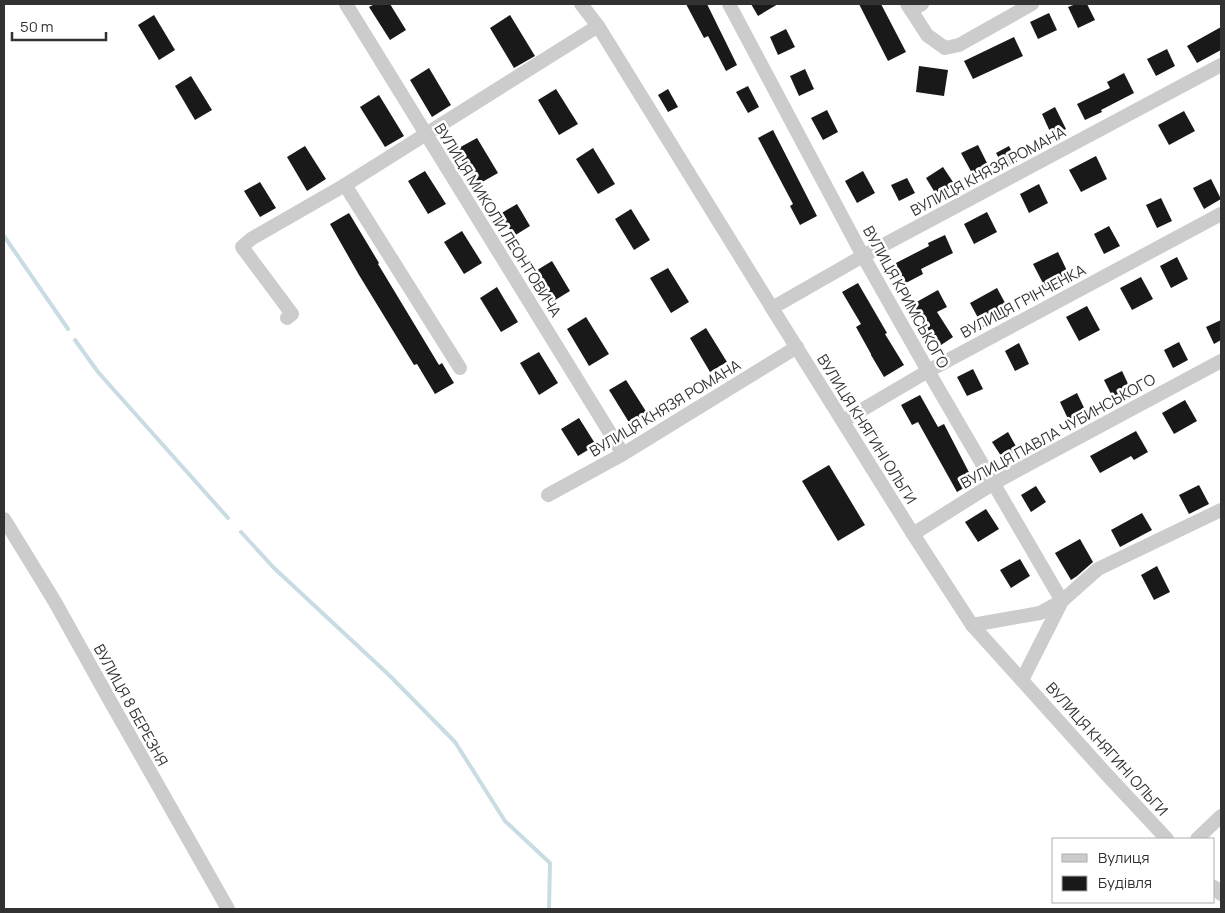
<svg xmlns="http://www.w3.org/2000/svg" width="1225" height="913" font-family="Manrope,sans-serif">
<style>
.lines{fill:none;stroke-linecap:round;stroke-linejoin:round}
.stream{stroke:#c9dce3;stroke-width:4}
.building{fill:#191919}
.minor{stroke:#ccc;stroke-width:14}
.labels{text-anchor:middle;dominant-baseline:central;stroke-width:5;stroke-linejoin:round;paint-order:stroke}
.street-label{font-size:15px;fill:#323232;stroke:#fff}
</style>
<rect width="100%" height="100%" fill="#fff"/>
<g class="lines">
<!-- stream -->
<g class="stream">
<polyline points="4,236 68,329"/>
<polyline points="75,340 98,372 228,518"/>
<polyline points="241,532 274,568 389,675 455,742 505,821 550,863 549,909"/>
</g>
</g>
<!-- building -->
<g class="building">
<polygon points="375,4 390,4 406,30 390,40 369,7"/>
<polygon points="686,4 707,4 737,65 726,71 708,36 704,38"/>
<polygon points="751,4 778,4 758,16"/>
<polygon points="859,4 881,4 906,52 888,61"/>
<polygon points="1076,4 1087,4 1095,20 1078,28 1068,7"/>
<polygon points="1049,13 1057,30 1038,39 1030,22"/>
<polygon points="154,15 175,50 159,60 138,25"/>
<polygon points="510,15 535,56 514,68 490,28"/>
<polygon points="1221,27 1221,50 1197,63 1187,46"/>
<polygon points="786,29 795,47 778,55 770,37"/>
<polygon points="1014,37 1023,56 973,79 964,61"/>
<polygon points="1167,49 1175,66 1156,76 1147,59"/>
<polygon points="919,66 948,70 944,96 916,92"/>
<polygon points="429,68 451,105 432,117 410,80"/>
<polygon points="805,69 814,89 799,96 790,76"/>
<polygon points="1124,73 1134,93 1101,110 1102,112 1085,120 1077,104 1110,88 1107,82"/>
<polygon points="191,76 212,110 195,120 175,86"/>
<polygon points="748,86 759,107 748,113 736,92"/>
<polygon points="556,89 578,124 559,135 538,100"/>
<polygon points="668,89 678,107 668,112 658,95"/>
<polygon points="379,95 404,136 385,147 360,107"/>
<polygon points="1055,107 1066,129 1052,136 1042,114"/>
<polygon points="827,110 838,132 823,140 811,118"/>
<polygon points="1184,111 1195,131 1169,145 1158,125"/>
<polygon points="773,130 817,216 800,225 790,206 793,204 758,138"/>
<polygon points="477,138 498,173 477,185 455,150"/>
<polygon points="978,145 989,167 973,175 961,153"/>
<polygon points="305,146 326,179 307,191 287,157"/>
<polygon points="1009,146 1017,162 1004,168 996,153"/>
<polygon points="593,148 615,184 598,194 576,159"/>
<polygon points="1096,156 1107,179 1081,192 1069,170"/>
<polygon points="943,167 955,185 937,196 926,178"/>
<polygon points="425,171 446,204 428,214 408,181"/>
<polygon points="863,171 875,193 857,203 845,181"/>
<polygon points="907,178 915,193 899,201 891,185"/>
<polygon points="1211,179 1221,199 1204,209 1193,188"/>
<polygon points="260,182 276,208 260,217 244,191"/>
<polygon points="1039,184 1048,203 1029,213 1020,194"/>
<polygon points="1161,198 1172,221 1157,228 1146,205"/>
<polygon points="517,204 530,226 514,236 500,214"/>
<polygon points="631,209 650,240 634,250 615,219"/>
<polygon points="987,212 997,232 974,244 964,224"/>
<polygon points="349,213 379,263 378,264 439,365 442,363 454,383 435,394 417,364 414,365 359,275 330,224"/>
<polygon points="1109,226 1120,246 1104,254 1094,234"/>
<polygon points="462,231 482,263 464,274 444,242"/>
<polygon points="945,235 953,253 921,269 923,274 904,284 894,264 929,246 928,243"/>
<polygon points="1058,252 1070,277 1046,289 1033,264"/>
<polygon points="1177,257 1188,279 1171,288 1160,266"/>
<polygon points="552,261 570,291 552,302 534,272"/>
<polygon points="668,268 689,302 671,313 650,278"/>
<polygon points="1141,277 1153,299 1132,310 1120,288"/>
<polygon points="858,283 887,333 885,334 904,365 884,377 871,355 871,354 856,327 861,324 842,292"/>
<polygon points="497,287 518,322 501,332 480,298"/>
<polygon points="997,288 1010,312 983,327 970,303"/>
<polygon points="938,290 947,307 937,312 953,337 938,347 913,304"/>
<polygon points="1087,306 1100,330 1079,341 1066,317"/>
<polygon points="586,317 609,354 589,366 567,329"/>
<polygon points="1221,320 1221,340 1214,344 1206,327"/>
<polygon points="706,328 727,362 710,372 690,338"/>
<polygon points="1179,342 1188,360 1173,368 1164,350"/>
<polygon points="1019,343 1029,364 1015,371 1005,351"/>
<polygon points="539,352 558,383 539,395 520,363"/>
<polygon points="973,369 983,389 967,396 957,377"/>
<polygon points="1122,371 1131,390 1113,398 1104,380"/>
<polygon points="626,380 647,413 630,424 609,390"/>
<polygon points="1077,393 1087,414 1070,423 1060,402"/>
<polygon points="920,395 938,427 944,424 974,482 957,492 918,422 912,425 901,405"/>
<polygon points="1185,400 1197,421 1174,434 1162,413"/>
<polygon points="579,418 596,445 578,456 561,429"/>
<polygon points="1136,431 1148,452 1134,460 1131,456 1100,473 1090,456"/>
<polygon points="1008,432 1018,450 1003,459 992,442"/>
<polygon points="829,465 865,525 838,541 802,481"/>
<polygon points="1199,485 1209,504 1189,514 1179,495"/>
<polygon points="1036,486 1046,502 1031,512 1021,495"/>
<polygon points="986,509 999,529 978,542 965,522"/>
<polygon points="1142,513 1152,530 1120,547 1111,530"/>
<polygon points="1080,539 1093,562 1077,576 1071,580 1055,553"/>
<polygon points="1020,559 1030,576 1011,588 1000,570"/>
<polygon points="1157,566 1170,592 1154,600 1141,575"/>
</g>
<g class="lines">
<!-- minor -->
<g class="minor">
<polyline points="346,4 623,454"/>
<polyline points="581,4 598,26 772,308 913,534 972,625 1109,777 1167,839"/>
<polyline points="729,4 863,256 928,371 1062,601"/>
<polyline points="907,4 911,10 922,4"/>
<polyline points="911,10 927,35 945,48 959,45 1032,4"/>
<polyline points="345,185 460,368"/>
<polyline points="772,308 863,256 1221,65"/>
<polyline points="287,318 292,314 242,247 251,239 345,185 598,26"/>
<polyline points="843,421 928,371 1221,214"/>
<polyline points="548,495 623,454 797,347"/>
<polyline points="4,519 55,602 109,699 228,909"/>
<polyline points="913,534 994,483 1221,361"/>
<polyline points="972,625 1040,613 1062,601 1098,569 1221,510"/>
<polyline points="1022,680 1062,601"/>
<polyline points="1197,839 1221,816"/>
<polyline points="1214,887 1221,894"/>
</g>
</g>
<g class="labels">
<!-- street labels -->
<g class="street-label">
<text transform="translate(988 171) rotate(-28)">ВУЛИЦЯ КНЯЗЯ РОМАНА</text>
<text transform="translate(498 220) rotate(58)">ВУЛИЦЯ МИКОЛИ ЛЕОНТОВИЧА</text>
<text transform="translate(906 297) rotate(61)">ВУЛИЦЯ КРИМСЬКОГО</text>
<text transform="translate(1023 301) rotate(-28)">ВУЛИЦЯ ГРІНЧЕНКА</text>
<text transform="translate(665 408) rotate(-31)">ВУЛИЦЯ КНЯЗЯ РОМАНА</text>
<text transform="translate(867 429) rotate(58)">ВУЛИЦЯ КНЯГИНІ ОЛЬГИ</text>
<text transform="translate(1058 431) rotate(-29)">ВУЛИЦЯ ПАВЛА ЧУБИНСЬКОГО</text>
<text transform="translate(131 705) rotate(61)">ВУЛИЦЯ 8 БЕРЕЗНЯ</text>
<text transform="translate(1107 749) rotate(48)">ВУЛИЦЯ КНЯГИНІ ОЛЬГИ</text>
</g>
</g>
<!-- border -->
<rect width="1225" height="913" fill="none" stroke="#323232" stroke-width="10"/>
<!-- legend -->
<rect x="1052" y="838" width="162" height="65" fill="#ffffff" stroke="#adadad"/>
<rect x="1062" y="854" width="25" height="8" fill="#cccccc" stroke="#adadad"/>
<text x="1098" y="863" font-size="15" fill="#323232">Вулиця</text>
<rect x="1062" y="876" width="25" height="15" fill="#191919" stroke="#adadad"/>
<text x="1098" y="888" font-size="15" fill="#323232">Будівля</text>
<!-- scale -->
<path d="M12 32v8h94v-8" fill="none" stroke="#323232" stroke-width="2.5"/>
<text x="20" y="32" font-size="15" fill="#323232" stroke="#ffffff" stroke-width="4" paint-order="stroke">50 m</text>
</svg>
